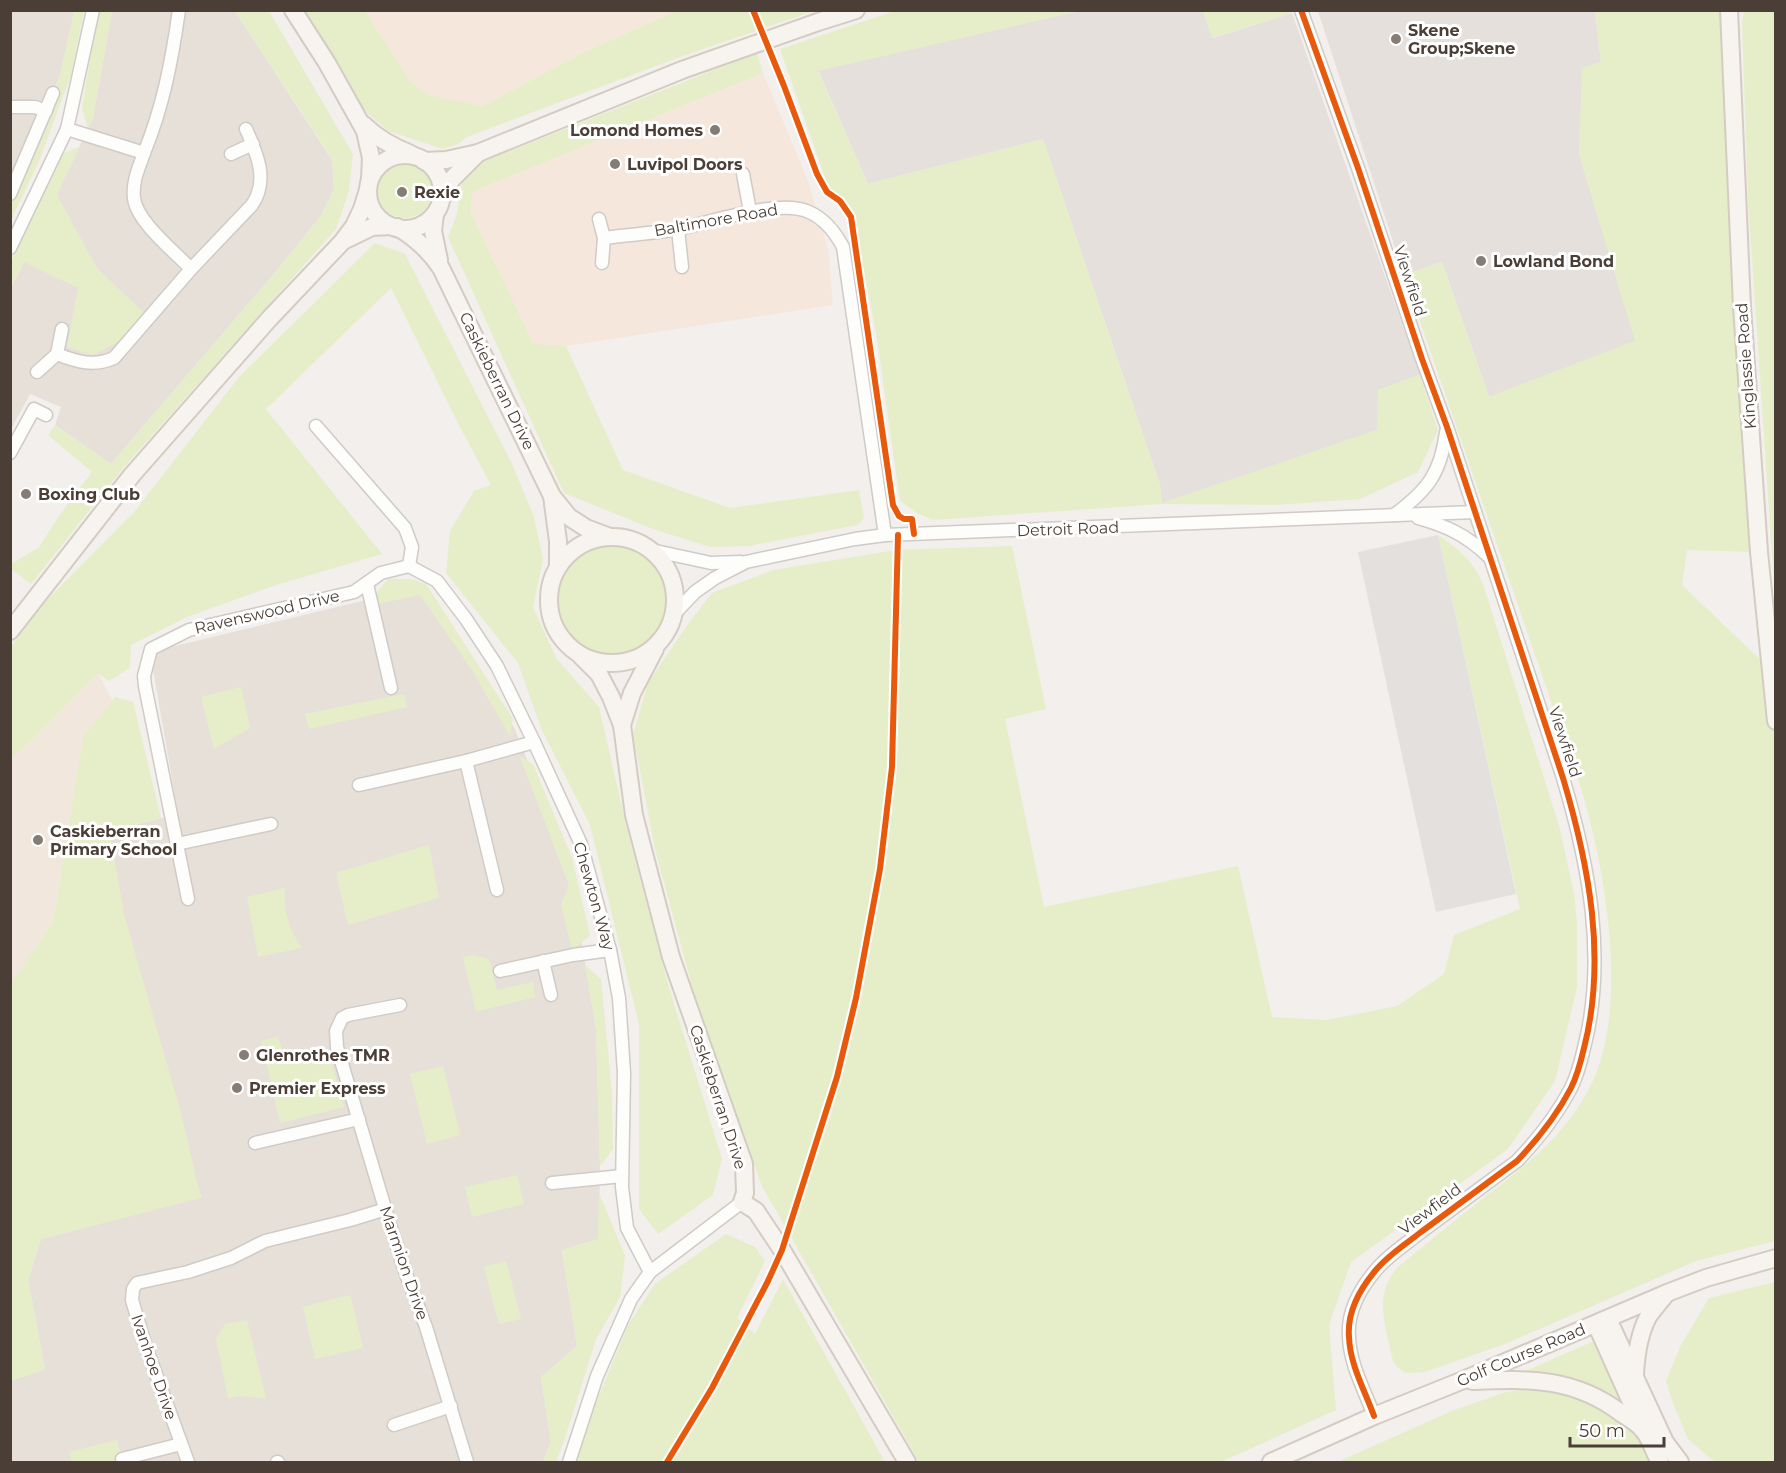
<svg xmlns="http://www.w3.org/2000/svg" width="1786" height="1473" font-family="Montserrat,sans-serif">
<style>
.residential{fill:#e7e0d9}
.commercial{fill:#f6e7dd}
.industrial{fill:#e6e0dd}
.education{fill:#f1e7dd}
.green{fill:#e6eec9}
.parking{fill:#e4e0dd}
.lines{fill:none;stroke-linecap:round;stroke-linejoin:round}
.street-casing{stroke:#cfcbc7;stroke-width:15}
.secondary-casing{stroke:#d4ccc3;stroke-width:20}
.street{stroke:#fdfdfc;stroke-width:12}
.secondary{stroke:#f7f4ef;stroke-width:16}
.cycleway-casing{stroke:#fff;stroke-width:10}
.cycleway{stroke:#e8590c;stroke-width:6}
.poi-dot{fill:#857c76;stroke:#fff;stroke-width:2}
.labels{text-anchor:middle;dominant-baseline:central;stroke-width:6;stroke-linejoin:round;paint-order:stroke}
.poi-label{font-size:16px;font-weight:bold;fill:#4a3e36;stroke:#fff;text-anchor:start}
.street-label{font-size:16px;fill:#4a3e36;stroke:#fff}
</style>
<rect width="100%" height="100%" fill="#f2efec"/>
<!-- residential -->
<g class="residential">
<polygon points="11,11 78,11 66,71 11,216"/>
<polygon points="112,11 235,11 332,160 334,190 320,217 273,275 111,464 55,425 61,407 30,394 11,429 11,288 35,241 93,118"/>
<polygon points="420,587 514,727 569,864 596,1029 600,1166 599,1239 562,1250 577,1346 541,1377 551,1442 543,1462 11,1462 10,1381 45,1369 28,1280 41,1239 201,1197 124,915 109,831 178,814 150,652"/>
</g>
<!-- commercial -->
<g class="commercial">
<polygon points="672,10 672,13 584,52 483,106 429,95 410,81 365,11"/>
<polygon points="763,73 808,181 828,249 833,305 566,346 533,343 471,213 472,192"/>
</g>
<!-- industrial -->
<g class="industrial">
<polygon points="1079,11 1203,11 1213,38 1292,13 1420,375 1378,390 1378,430 1162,504 1160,485 1043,139 868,184 818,70"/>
<polygon points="1318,11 1595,11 1601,62 1579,154 1636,341 1489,397 1442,262 1404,275"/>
</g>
<!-- education -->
<polygon class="education" points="98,673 113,702 83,737 53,922 11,983 11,758 23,749"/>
<!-- green -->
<g class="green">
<polygon points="898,10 1079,11 818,71 868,184 1043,139 1160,485 1162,503 1377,430 1378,390 1420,375 1438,430 1418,472 1360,499 1275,505 1162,504 933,520 917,513 900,501 877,339 852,208 828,186 780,49"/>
<polygon points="1291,10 1292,13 1212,38 1203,11"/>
<polygon points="74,11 84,11 71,75 39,161 11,220 11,194 46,111 60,74"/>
<polygon points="98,11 112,11 93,118 88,128 82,108"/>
<polygon points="235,11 269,11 353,154 349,191 336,229 124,467 31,584 11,569 11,564 39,547 61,513 92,472 48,435 55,425 111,464 273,275 320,217 334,190 332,159"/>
<polygon points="300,11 365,11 410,81 429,95 483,106 584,52 672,13 672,11 814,11 680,57 467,137 458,144 443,149 388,131 364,110"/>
<path d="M1595 11H1729L1759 552 1687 550 1682 585 1771 670 1776 721 1775 1241 1696 1261 1505 1344 1425 1372 1405 1373 1396 1366 1393 1361C1386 1326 1372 1296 1398 1267 1428 1242 1459 1217 1490 1193 1518 1171 1546 1150 1567 1122 1582 1104 1593 1084 1600 1062 1625 984 1604 865 1581 788L1404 275 1442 262 1489 397 1635 341 1579 154 1582 68 1601 62Z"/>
<polygon points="1744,11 1775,11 1775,600 1748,199 1742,23"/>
<polygon points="757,53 763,73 472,192 471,213 533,343 566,346 623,470 730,508 859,490 864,518 857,525 749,546 710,547 653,529 564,493 448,237 457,214 462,180 482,162"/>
<polygon points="79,147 57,195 97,268 145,314 127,337 93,355 67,347 78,288 24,262 11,288 11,261 64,153"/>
<circle cx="405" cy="190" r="28"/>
<polygon points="375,243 405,254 512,464 534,517 543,559 533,607 556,658 599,707 627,829 667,981 722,1159 713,1195 658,1234 639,1209 639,1024 590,825 541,728 518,663 446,573 450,531 474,491 491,485 461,429 391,288 266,409 382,554 273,586 187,617 131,645 130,668 109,681 98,673 23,749 11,758 11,647 44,600 46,601 135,511 239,377"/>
<path d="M1438 535C1459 549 1473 561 1483 584L1560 829 1574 894 1577 922V987L1555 1081 1508 1149 1351 1262 1329 1325 1336 1410 1221 1462H919L762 1186 699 1012 655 849 633 734 648 683 688 624 712 593 773 570 896 550 1012 546 1046 709 1005 719 1044 907 1238 866 1272 1017 1327 1020 1397 1006 1444 974 1454 935 1520 909Z"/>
<path d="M602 545C613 545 623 545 633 549 662 561 676 599 661 627 652 642 643 648 626 652 616 654 603 655 594 652 553 639 548 584 577 557 584 551 593 548 602 545Z"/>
<polygon points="388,579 411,579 426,584 513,719 510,736 472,670 420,595 378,604 377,592"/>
<polygon points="241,687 250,728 214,749 201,697"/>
<polygon points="404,694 407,707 309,729 305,714"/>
<polygon points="115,697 133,702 161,818 109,831 124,915 179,1106 201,1198 41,1239 28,1280 45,1369 11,1381 11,983 53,922 83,737"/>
<polygon points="520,757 533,764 572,858 590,935 572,951 561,904 568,888 568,883"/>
<polygon points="429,845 439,898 348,925 336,873"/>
<path d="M285 888C283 911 289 930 302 948L258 957 247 897Z"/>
<polygon points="473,955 489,959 497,990 533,982 535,997 476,1012 463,957"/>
<polygon points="585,965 601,979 612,1093 613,1149 600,1166 596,1029"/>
<polygon points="278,1037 288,1064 330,1057 344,1107 280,1123 261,1041"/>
<polygon points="443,1066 460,1135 427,1144 410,1074"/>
<polygon points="517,1175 524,1204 472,1217 465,1187"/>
<polygon points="599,1193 625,1256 620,1297 596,1339 566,1435 556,1462 543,1462 551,1442 541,1377 577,1346 562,1250 598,1239"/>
<polygon points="726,1234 755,1247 765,1261 737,1318 755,1334 783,1279 885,1462 572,1462 628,1325 655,1284"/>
<polygon points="506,1261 521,1319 499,1324 484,1267"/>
<polygon points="1775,1282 1775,1462 1719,1462 1711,1459 1688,1439 1673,1403 1666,1381 1681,1345 1709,1298"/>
<polygon points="350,1295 363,1348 315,1359 303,1307"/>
<polygon points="247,1320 266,1399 241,1396 228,1398 216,1339 225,1324"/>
<polygon points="1596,1340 1626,1405 1615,1400 1521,1373"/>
<polygon points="1559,1384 1613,1407 1660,1462 1339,1462 1342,1460 1454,1410 1506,1392"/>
<polygon points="117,1440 123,1462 72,1462 69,1452"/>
</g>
<!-- parking -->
<polygon class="parking" points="1438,535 1516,894 1436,912 1358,552"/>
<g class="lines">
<!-- street casing -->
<g class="street-casing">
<g id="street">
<path d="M1301 10 1358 168 1422 359 1447 427 1563 778C1589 865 1607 959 1584 1048 1581 1061 1577 1076 1571 1088 1557 1115 1538 1139 1517 1161 1485 1185 1453 1208 1421 1232 1406 1244 1388 1255 1375 1271 1360 1289 1347 1313 1349 1337 1350 1365 1365 1391 1374 1416"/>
<polyline points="10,107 35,107 46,111"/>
<path d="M67 129 144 153C139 167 132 182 134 198 136 221 175 252 191 269"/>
<path d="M144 153C163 107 172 60 179 10"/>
<polyline points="231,154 253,144"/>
<polyline points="743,174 750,211"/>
<polyline points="10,194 53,93"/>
<polyline points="599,219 604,238 602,263"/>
<polyline points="678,229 682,267"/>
<path d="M604 238C629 235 653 233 678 229 710 223 779 198 809 212 825 219 835 232 843 247L885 535"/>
<polyline points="10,248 67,129 93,10"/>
<path d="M57 354C77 362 94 367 114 358L191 269 252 205C269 180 257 154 246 129"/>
<polyline points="37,372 57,354 62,329"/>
<polyline points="316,426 405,528 412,547 409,566"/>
<polyline points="10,453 34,409 46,415"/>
<path d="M1394 515C1427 491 1441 473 1446 432"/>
<path d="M1418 518C1447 526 1466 535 1488 556"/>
<polyline points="651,550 711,563 741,562"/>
<polyline points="409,566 437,581 466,619 497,666 534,742 581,844 610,950 619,998 624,1073 622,1187 627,1228 650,1272"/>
<polyline points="367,584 391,688"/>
<polyline points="674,614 695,592 715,578 746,562 855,539 885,535 1475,512"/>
<polyline points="466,761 497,890"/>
<polyline points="359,785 466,761 534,742"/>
<polyline points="177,844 271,824"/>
<polyline points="188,899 145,686 144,676 151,649 189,630 354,592 381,573 409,566"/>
<polyline points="543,961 551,995"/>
<polyline points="500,971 573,955 610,950"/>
<polyline points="400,1005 348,1015 342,1018 336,1031 337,1047 390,1225 406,1274 426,1327 467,1462"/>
<polyline points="255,1143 359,1119"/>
<polyline points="552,1183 622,1176"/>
<polyline points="394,1425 451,1406"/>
<polyline points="122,1459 181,1444"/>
<polyline points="188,1462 145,1344 132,1300 133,1289 137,1283 188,1272 231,1258 265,1241 350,1220 386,1209"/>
<polyline points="277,1462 278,1462"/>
<polyline points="569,1462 597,1376 631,1299 650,1272 742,1202"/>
</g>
</g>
<!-- secondary casing -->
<g class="secondary-casing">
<g id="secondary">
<polyline points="293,10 327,63 365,131 371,158 370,178"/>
<polyline points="1729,10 1742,307 1759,552 1776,721"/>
<path d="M364 125C378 139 393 147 411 154"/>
<circle cx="405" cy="192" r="37"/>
<polyline points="424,161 446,160 478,153 682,70 818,22 856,10"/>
<polyline points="441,197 452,179 478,153"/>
<polyline points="435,214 433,231 439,260"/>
<path d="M397 227C416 238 429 250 441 268L552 496 569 517 586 528 610 537"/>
<polyline points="345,240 372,227 391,226"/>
<polyline points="552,496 558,541 558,567"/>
<circle cx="612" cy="600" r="63"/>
<polyline points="10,631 132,475 270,318 342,242 354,226 362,209 368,190"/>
<polyline points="581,656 599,674 611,697 622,725 634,815 671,957 744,1164 745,1193 742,1202 756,1211 782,1250 907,1462"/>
<polyline points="622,725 632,693 655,649"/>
<polyline points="1608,1319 1665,1442 1680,1462"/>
<polyline points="1596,1324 1643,1429"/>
<path d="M1635 1374C1636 1356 1639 1334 1648 1317 1653 1309 1660 1302 1666 1294"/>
<path d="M1472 1381C1530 1379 1573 1377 1621 1413 1628 1418 1638 1423 1643 1430 1651 1439 1654 1453 1660 1462"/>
<polyline points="1271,1462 1374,1416 1461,1381 1667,1293 1706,1278 1776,1258"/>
</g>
</g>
<!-- street -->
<use href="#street" class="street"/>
<!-- secondary -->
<use href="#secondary" class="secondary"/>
<!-- cycleway casing -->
<g class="cycleway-casing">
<g id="cycleway">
<polyline points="753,10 784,86 817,174 827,192 840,201 851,217 893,505 899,516 904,519 912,519 914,534"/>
<path d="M1301 10 1358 168 1422 359 1447 427 1563 778C1589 865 1607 959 1584 1048 1581 1061 1577 1076 1571 1088 1557 1115 1538 1139 1517 1161 1485 1185 1453 1208 1421 1232 1406 1244 1388 1255 1375 1271 1360 1289 1347 1313 1349 1337 1350 1365 1365 1391 1374 1416"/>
<polyline points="667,1462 712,1388 768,1281 782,1250 837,1077 856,998 880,869 892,767 898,535"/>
</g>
</g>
<!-- cycleway -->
<use href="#cycleway" class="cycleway"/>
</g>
<!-- markers -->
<g class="poi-dot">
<circle cx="1396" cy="39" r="6"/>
<circle cx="715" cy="130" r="6"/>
<circle cx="615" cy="164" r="6"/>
<circle cx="402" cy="192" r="6"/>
<circle cx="1481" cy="261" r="6"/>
<circle cx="26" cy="494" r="6"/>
<circle cx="38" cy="840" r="6"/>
<circle cx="244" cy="1055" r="6"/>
<circle cx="237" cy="1088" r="6"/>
</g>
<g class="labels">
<!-- poi labels -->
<g class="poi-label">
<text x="1408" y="30">Skene<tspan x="1408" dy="18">Group;Skene</tspan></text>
<text x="703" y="130" text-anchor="end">Lomond Homes</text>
<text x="627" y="164">Luvipol Doors</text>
<text x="414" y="192">Rexie</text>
<text x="1493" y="261">Lowland Bond</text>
<text x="38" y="494">Boxing Club</text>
<text x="50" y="831">Caskieberran<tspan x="50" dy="18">Primary School</tspan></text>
<text x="256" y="1055">Glenrothes TMR</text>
<text x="249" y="1088">Premier Express</text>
</g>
<!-- street labels -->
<g class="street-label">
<text transform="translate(716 220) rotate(-10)">Baltimore Road</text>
<text transform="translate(1410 281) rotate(72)">Viewfield</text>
<text transform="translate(1746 366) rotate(-94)">Kinglassie Road</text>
<text transform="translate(497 381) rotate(64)">Caskieberran Drive</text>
<text transform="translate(1068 529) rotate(-2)">Detroit Road</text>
<text transform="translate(267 612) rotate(-13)">Ravenswood Drive</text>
<text transform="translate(1565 742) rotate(72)">Viewfield</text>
<text transform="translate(594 896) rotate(74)">Chewton Way</text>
<text transform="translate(718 1097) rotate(72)">Caskieberran Drive</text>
<text transform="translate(1430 1209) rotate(-37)">Viewfield</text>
<text transform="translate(404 1263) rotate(71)">Marmion Drive</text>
<text transform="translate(1521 1355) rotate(-23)">Golf Course Road</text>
<text transform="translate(154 1367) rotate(71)">Ivanhoe Drive</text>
</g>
</g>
<!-- border -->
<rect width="1786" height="1473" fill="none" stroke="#4a3e36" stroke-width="24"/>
<!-- scale -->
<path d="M1570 1437v9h94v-9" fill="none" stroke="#4a3e36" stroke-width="3"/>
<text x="1579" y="1437" font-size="18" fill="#4a3e36" stroke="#ffffff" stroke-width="4.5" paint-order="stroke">50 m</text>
</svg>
